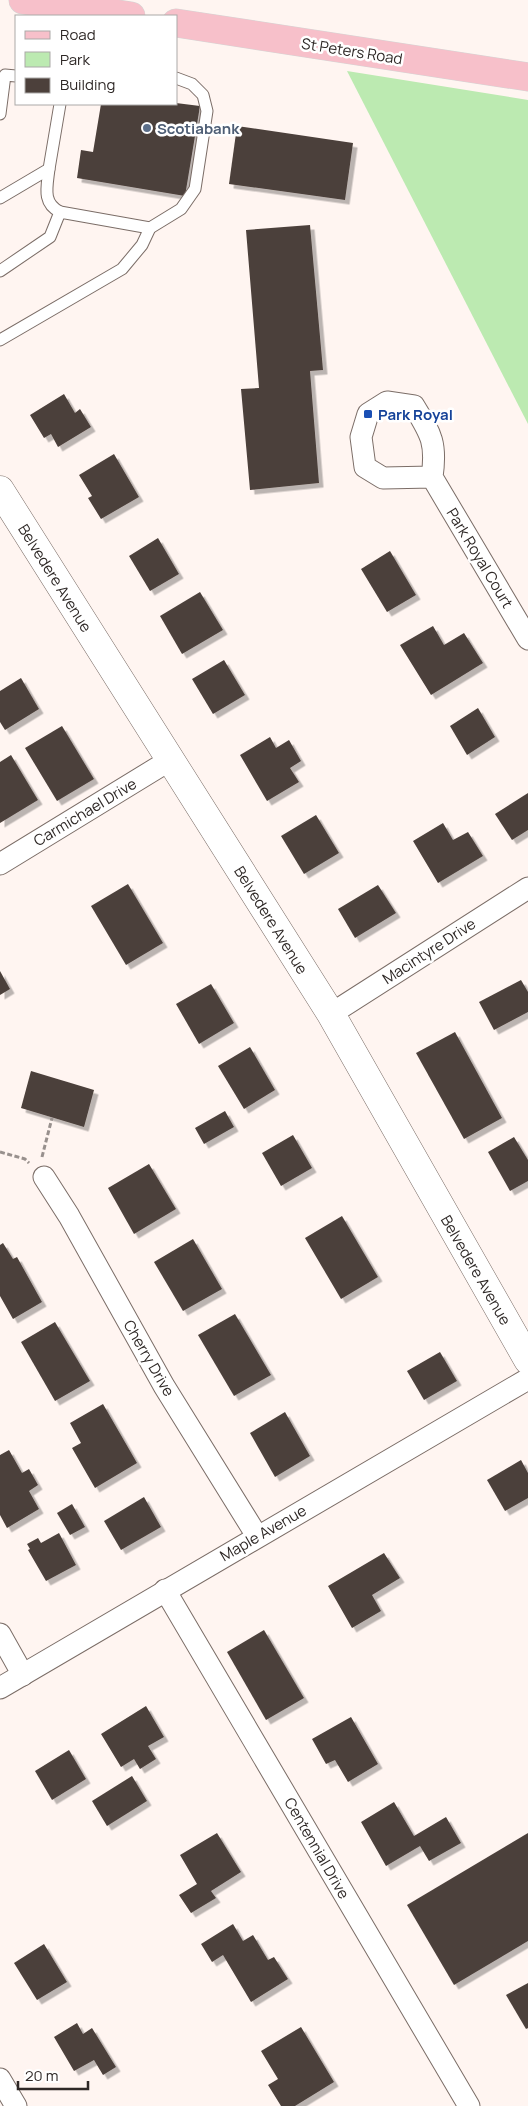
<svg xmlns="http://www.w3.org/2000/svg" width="528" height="2106" font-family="Manrope,sans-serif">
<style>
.green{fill:#bceab1}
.building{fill:#4c403b;filter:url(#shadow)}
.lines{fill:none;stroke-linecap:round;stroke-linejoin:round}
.service-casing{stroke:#7b6d67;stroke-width:13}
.minor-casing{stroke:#7b6d67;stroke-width:23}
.secondary-casing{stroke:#7b6d67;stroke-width:29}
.primary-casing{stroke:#d5d4d4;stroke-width:29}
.path{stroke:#98908d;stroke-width:3;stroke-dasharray:5 2.5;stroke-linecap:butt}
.service{stroke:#fff;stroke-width:11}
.minor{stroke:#fff;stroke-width:21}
.secondary{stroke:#fff;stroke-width:28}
.primary{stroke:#f7c0ca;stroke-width:28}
.service-dot{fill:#5c6f8a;stroke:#fff;stroke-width:2}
.transit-dot{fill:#1a4fb4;stroke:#fff;stroke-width:2}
.labels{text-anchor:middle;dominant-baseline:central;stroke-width:5;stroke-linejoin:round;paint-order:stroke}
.street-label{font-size:15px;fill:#2e2826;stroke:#fff}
.service-label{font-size:15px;font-weight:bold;fill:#4e5e75;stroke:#fff;text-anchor:start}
.transit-label{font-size:15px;font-weight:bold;fill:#164399;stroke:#fff;text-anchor:start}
</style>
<defs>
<filter id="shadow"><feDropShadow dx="4.5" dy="4.5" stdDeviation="0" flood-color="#0004"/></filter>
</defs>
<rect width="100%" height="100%" fill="#fff5f1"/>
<!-- green -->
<polygon class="green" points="347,71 528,100 528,424"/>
<!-- building -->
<g class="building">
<polygon points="176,103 200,106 185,196 77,178 81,150 93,152 101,104"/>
<polygon points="237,126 353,143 345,200 229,184"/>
<polygon points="310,225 323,370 310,371 319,483 250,490 241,389 259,388 246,230"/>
<polygon points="64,394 75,413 80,409 91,427 58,447 51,434 44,438 30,415"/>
<polygon points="114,454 139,497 101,519 88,498 92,496 79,475"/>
<polygon points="158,538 179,574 150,591 129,556"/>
<polygon points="390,551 416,595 387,612 361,569"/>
<polygon points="200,592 223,630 182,654 160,616"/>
<polygon points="433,626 444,645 464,633 483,663 431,695 400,645"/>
<polygon points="224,660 245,695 213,714 192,679"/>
<polygon points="21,678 39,709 5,730 0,722 0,691"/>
<polygon points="478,708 495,737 467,755 450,726"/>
<polygon points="62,726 94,779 57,801 25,748"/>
<polygon points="270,737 276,748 289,740 301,761 290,768 299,782 267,801 240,755"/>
<polygon points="11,755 38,800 0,823 0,762"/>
<polygon points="528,793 528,830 512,840 495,814"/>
<polygon points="316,815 339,853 304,874 281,836"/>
<polygon points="443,823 453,840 468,832 483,856 438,883 413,841"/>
<polygon points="128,884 163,943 126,965 91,906"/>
<polygon points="378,885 396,913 355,938 338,909"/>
<polygon points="0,971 10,989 0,995"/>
<polygon points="521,980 528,992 528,1012 494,1030 479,1002"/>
<polygon points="211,984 234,1023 199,1044 176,1004"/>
<polygon points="455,1032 502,1118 464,1139 416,1053"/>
<polygon points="250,1047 275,1090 244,1109 218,1066"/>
<polygon points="31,1071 94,1090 84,1127 21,1108"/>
<polygon points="225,1111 234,1127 204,1144 195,1128"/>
<polygon points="293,1135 312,1168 281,1186 262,1153"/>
<polygon points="514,1137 528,1160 528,1181 510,1191 488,1152"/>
<polygon points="149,1164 176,1209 134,1234 108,1188"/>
<polygon points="342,1216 378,1277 341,1299 305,1238"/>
<polygon points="193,1239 222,1289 183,1311 154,1262"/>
<polygon points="3,1243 13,1259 17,1257 42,1302 13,1319 0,1296 0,1245"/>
<polygon points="235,1314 271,1375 234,1396 198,1335"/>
<polygon points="55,1322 90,1381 55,1401 21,1342"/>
<polygon points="440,1352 457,1381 424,1400 407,1371"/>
<polygon points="103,1404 137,1463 95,1488 72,1448 81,1443 70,1423"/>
<polygon points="285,1412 310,1456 275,1477 250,1433"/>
<polygon points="9,1450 22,1473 29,1469 38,1485 29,1491 39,1509 7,1528 0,1515 0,1455"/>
<polygon points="521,1460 528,1473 528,1498 505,1511 487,1480"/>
<polygon points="144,1497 161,1527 121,1550 104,1521"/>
<polygon points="72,1504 85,1527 70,1535 57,1513"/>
<polygon points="59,1533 76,1565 46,1581 28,1550 30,1549 27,1544 38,1538 41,1543"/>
<polygon points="384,1553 400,1578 372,1595 381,1611 352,1628 328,1586"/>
<polygon points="264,1630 304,1698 266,1720 227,1652"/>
<polygon points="146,1706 164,1737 148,1746 156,1759 140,1769 134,1759 121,1767 101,1734"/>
<polygon points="351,1717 378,1764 348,1782 335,1760 326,1764 312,1739"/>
<polygon points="69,1750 86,1779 52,1800 35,1771"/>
<polygon points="132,1776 147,1801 107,1826 92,1801"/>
<polygon points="394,1802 414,1836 446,1817 461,1843 429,1861 420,1846 386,1866 361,1822"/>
<polygon points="217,1833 241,1872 211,1891 216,1898 191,1913 179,1895 197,1884 180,1855"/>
<polygon points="528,1833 528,1941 454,1985 407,1905"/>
<polygon points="233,1924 243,1941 253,1935 268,1960 274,1957 288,1979 251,2002 223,1955 212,1962 201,1944"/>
<polygon points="44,1944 67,1982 37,2000 14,1963"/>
<polygon points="528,1983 528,2028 526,2029 506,1995"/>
<polygon points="77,2023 83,2034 92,2028 116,2067 103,2075 94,2060 74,2071 54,2037"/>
<polygon points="301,2027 334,2082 295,2106 281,2106 268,2085 278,2079 261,2051"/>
</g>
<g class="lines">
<!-- service casing -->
<g class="service-casing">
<g id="service">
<polyline points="0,114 5,75 16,76"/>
<path d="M49 169C47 187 42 203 60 212"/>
<polyline points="0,198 49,169 60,104"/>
<polyline points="0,271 50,237 60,212 150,228"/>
<polyline points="0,340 122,269 142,245 150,228 181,209 195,189 207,111 203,95 192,84 176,78"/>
</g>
</g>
<!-- minor casing -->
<g class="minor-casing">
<g id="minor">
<path d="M432 477 383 478 365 467 361 437 368 414 387 402 414 406C431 434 437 443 432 477L528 639"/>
<polyline points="0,864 170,760"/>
<polyline points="331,1014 528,888"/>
<polyline points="44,1177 69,1216 164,1386 257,1536"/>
<polyline points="165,1590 469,2106"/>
<polyline points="0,1634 23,1675"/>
<polyline points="0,1688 528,1379"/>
<polyline points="0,2079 16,2106"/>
</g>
</g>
<!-- secondary casing -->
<g class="secondary-casing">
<polyline id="secondary" points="0,490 331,1014 528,1360"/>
</g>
<!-- primary casing -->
<g class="primary-casing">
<g id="primary">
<polyline points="23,0 131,16"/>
<polyline points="176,23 528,77"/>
</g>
</g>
<!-- path -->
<g class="path">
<polyline points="0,1152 25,1159 29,1163"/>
<polyline points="42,1157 52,1118"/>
</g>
<!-- service -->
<use href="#service" class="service"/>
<!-- minor -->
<use href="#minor" class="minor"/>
<!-- secondary -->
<use href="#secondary" class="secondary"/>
<!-- primary -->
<use href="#primary" class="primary"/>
</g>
<!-- markers -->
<circle class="service-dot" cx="147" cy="128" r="5"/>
<rect class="transit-dot" x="363" y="409" width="10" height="10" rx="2.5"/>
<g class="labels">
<!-- street labels -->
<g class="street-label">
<text transform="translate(352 51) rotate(9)">St Peters Road</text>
<text transform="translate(480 558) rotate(59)">Park Royal Court</text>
<text transform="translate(55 578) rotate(58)">Belvedere Avenue</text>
<text transform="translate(85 812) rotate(-31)">Carmichael Drive</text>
<text transform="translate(271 920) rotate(58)">Belvedere Avenue</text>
<text transform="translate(429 951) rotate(-33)">Macintyre Drive</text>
<text transform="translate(476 1270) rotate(60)">Belvedere Avenue</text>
<text transform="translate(149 1358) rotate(60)">Cherry Drive</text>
<text transform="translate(263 1533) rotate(-30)">Maple Avenue</text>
<text transform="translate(317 1848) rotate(60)">Centennial Drive</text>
</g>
<!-- service labels -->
<g class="service-label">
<text x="157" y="128">Scotiabank</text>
</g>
<!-- transit labels -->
<g class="transit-label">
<text x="378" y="414">Park Royal</text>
</g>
</g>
<!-- legend -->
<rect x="15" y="15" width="162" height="90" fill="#ffffff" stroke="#aba9a8"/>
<rect x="25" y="31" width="25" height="8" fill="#f7c0ca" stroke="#aba9a8"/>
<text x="60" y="40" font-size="15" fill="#2e2826">Road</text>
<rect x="25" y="52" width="25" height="15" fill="#bceab1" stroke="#aba9a8"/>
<text x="60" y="65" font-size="15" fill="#2e2826">Park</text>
<rect x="25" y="78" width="25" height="15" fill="#4c403b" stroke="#aba9a8"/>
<text x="60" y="90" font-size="15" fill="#2e2826">Building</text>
<!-- scale -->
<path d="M18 2081v8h70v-8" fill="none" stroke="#2e2826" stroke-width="2.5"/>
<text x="25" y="2081" font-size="15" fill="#2e2826" stroke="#ffffff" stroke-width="4" paint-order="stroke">20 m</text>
</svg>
